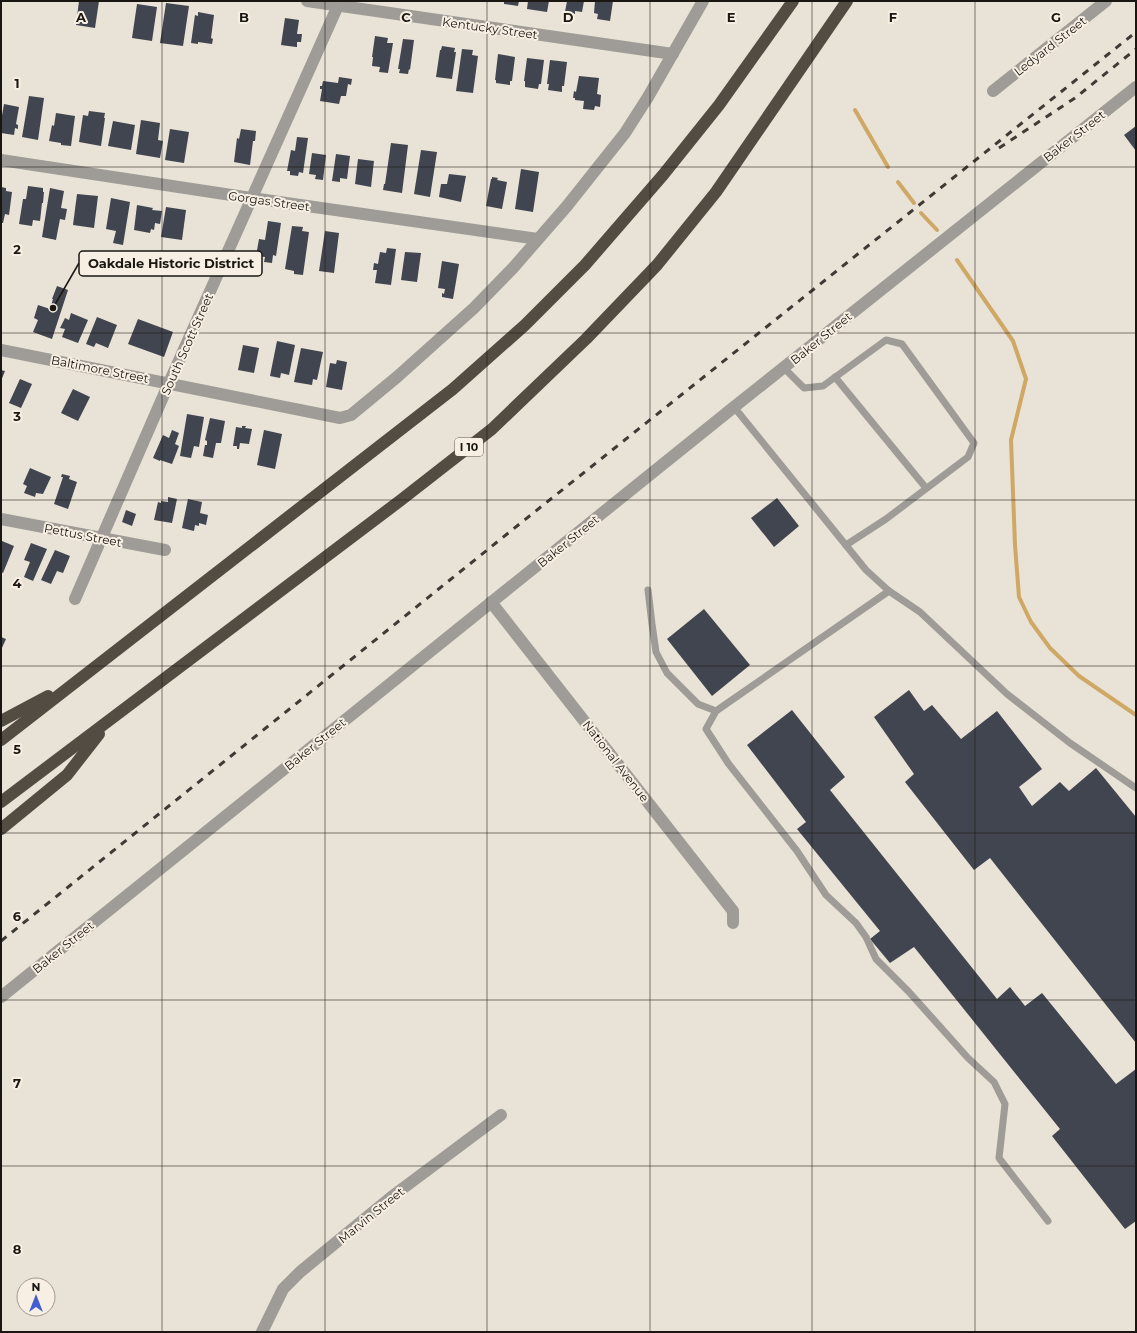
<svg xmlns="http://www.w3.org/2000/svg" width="1137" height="1333" font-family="Montserrat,sans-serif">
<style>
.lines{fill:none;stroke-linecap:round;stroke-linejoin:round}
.stream{stroke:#cfa865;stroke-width:4}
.building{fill:#41454f}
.lane{stroke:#9f9b96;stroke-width:7}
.street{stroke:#9f9b96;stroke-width:12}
.highway{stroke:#524c42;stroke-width:12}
.rail{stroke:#3e3a35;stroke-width:3;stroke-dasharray:7 7;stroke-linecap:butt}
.grid{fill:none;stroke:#1a1713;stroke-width:1;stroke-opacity:0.55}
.labels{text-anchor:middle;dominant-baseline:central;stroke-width:4;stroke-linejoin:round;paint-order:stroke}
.shield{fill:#f7efe3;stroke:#5c5851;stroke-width:1}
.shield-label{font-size:11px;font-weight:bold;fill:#1a1713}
.street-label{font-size:12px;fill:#1a1713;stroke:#f7efe3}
.grid-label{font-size:13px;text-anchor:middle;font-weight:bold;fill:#1a1713;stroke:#f7efe3;stroke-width:4;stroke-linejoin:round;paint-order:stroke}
.leader{fill:none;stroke:#1a1713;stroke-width:1.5}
.callout-dot{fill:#1a1713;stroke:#f7efe3;stroke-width:1.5}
.callout{fill:#f7efe3;stroke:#1a1713;stroke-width:1.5}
.callout-label{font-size:13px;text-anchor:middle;font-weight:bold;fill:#1a1713}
</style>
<rect width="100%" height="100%" fill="#e9e2d6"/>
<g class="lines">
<!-- stream -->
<g class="stream">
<polyline points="855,110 888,167"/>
<polyline points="898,182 914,203"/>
<polyline points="921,213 937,230"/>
<polyline points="957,260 1013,341 1026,379 1011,440 1015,545 1019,597 1031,622 1050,648 1079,676 1136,715"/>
</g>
</g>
<!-- building -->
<g class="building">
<polygon points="79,1 99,1 95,28 76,25"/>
<polygon points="504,1 519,1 518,6 504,4"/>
<polygon points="528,1 549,1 547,12 527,9"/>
<polygon points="567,1 584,1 582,12 575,11 575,14 565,12"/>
<polygon points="595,1 613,1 610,21 597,19 598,14 594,13"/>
<polygon points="166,3 189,6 183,46 160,43"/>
<polygon points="137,4 157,7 152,41 132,38"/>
<polygon points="198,12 214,15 211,38 213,39 212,44 198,42 198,44 191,43 195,15 198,16"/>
<polygon points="285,18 299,20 297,34 302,34 301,42 297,42 297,47 296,47 281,45"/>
<polygon points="375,36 388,38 387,43 393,43 388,73 379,72 380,67 372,66 373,57 372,57"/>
<polygon points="403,39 414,40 410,70 409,69 408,74 399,73 400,69 398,69"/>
<polygon points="442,46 455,48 454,52 456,52 452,79 436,77 440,50 441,50"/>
<polygon points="462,49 473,50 472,55 478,56 473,93 456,91"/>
<polygon points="498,54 515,57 512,81 510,81 510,85 496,83 496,80 495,80"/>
<polygon points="527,58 544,60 541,84 539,84 538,89 525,87 525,81 524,81"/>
<polygon points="550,60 567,62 564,86 562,86 562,92 548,90 549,84 547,84"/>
<polygon points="579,76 599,78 597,94 601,95 600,107 595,106 594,110 583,109 584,101 575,100 575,98 573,98 574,91 576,92"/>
<polygon points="339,77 352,79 351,85 348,84 346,96 341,96 339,104 320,101 322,89 320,89 320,86 322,86 323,81 338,83"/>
<polygon points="29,96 44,98 38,140 22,137"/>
<polygon points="4,104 19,107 16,124 18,125 18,129 15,128 14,135 1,133 1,121"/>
<polygon points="89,111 105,113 104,118 105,118 101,146 79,142 83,115 88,116"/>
<polygon points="56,113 75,116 71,146 61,145 61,143 49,141 52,125 54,126"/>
<polygon points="141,120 160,123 158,140 163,141 160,158 136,154"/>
<polygon points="113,121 135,125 131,150 108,146"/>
<polygon points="1136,126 1136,151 1124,135"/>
<polygon points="170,129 189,132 184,163 165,160"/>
<polygon points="241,129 256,131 255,141 253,141 250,165 234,162 237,138 239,139"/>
<polygon points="297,137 308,138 303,173 299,172 298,176 290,175 290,171 287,171 291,150 295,151"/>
<polygon points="391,143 408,145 402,193 383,190 384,184 385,184"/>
<polygon points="421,150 437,152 430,197 414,194"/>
<polygon points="312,153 326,155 323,180 315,179 316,175 309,174"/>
<polygon points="336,154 350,156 347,179 340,178 340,182 332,181"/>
<polygon points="358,159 374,161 371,187 355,184"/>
<polygon points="521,169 539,172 533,212 515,209"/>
<polygon points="449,174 466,176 461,202 439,197 441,184 447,184"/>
<polygon points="492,177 498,178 497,180 507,182 502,209 486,206 491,179 492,179"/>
<polygon points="28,186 43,188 43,192 44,192 43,203 42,203 40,221 33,220 32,226 19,224 23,199 26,199"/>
<polygon points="1,187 6,188 6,191 12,192 9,215 5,214 3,223 1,223"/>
<polygon points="50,188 64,191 61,208 67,209 65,220 60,219 56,240 42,237"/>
<polygon points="77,194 98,196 94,228 73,225"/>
<polygon points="111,198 130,202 123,245 113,243 116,231 106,229"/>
<polygon points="137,205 153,208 152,210 162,211 160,224 155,223 154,230 151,229 150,233 134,230"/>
<polygon points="166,207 186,210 182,240 161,237"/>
<polygon points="268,221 281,223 276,256 273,255 272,263 264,262 265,257 256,256 259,239 265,240"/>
<polygon points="292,226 303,227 302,231 309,232 303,275 294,274 294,271 285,269"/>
<polygon points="325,231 339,233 334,273 319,271"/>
<polygon points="387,248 396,249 391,285 375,283 377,270 373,270 374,263 378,264 380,252 386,253"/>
<polygon points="405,252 421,253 417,282 401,280"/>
<polygon points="442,261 459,264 453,299 442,297 442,293 444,294 445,289 438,288"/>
<polygon points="57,286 68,290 52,339 33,332 38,320 34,318 38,305 50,309 53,299 52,299"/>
<polygon points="71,313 88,320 78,343 62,337 65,329 60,328 65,318 69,320"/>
<polygon points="97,317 117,325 108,348 96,343 94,347 86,344"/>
<polygon points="138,319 173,332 164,357 128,344"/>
<polygon points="277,341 295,345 289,375 281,373 280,378 270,376"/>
<polygon points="243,345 259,348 254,373 238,370"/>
<polygon points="301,348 323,352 317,380 313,379 312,385 294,382"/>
<polygon points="337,360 347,362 342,390 326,387 330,363 336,364"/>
<polygon points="1,370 5,371 1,381"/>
<polygon points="20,379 32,384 21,408 9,403"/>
<polygon points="73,389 90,397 78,421 61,413"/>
<polygon points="187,414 204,417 199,447 194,446 191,458 180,456"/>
<polygon points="210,418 225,421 221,443 216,443 213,458 203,456 205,445 207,445 207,441 205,440"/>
<polygon points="242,426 246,426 245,428 252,429 249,444 240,443 239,449 237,449 237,446 233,446 236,427 242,428"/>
<polygon points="172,430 179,433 175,444 179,446 172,464 160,460 160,461 153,458 163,435 169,438"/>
<polygon points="264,430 282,434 275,469 257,465"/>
<polygon points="30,468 51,477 43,494 36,493 35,497 24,493 27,486 23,484"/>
<polygon points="62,474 70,476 69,479 77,482 68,509 54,504 63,477 61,477"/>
<polygon points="168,497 177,499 172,523 154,520 158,502 161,503 161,501 168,502"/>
<polygon points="777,498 799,526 774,547 751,518"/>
<polygon points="188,499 202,502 200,513 208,515 206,525 199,523 199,526 195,525 194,531 182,528"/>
<polygon points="126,510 136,514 132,526 122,522"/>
<polygon points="2,541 14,546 3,573 1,572"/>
<polygon points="31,543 47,549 33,581 24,577 30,562 24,560"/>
<polygon points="55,550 70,556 63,573 57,571 51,584 41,580"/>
<polygon points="704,609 750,665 712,696 667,639"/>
<polygon points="1,637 6,639 1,650"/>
<polygon points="909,690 924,711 932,705 961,739 997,711 1042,769 1019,787 1032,806 1060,782 1069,791 1096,768 1136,817 1136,1043 990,858 974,870 905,782 914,774 874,717"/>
<polygon points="792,710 845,777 830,790 997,999 1010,987 1025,1006 1042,993 1116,1084 1136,1069 1136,1221 1125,1229 1052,1136 1060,1129 914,947 890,963 870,939 880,931 797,829 806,822 747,745"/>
</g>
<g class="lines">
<!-- lane -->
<g class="lane">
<polyline points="784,368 804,388 823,386 886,340 902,344 974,443 968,457 886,519 846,545"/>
<polyline points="835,377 926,488"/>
<polyline points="734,407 866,570 889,591 920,612 1007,694 1070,743 1136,788"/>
<polyline points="648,590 652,624 656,652 667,673 698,704 716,711 889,591"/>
<polyline points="716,711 706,729 728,763 797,851 826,895 856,923 866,937 876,959 909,992 968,1058 994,1082 1005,1104 999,1158 1048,1221"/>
</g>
<!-- street -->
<g class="street">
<polyline points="307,1 673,54"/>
<polyline points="993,91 1106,1"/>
<polyline points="1,160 251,198 538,239"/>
<polyline points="1,350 340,418 351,415 397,377 474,308 513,268 567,206 625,133 648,97 703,1"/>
<polyline points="1,519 165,550"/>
<polyline points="75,599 169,383 340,1"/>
<polyline points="491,602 733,911 733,923"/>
<polyline points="1,997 734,407 1136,87"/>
<polyline points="262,1332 283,1289 300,1272 394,1195 501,1115"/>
</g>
<!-- highway -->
<g class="highway">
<polyline points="1,721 48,696"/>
<polyline points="1,740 453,389 525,325 585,265 663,175 719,105 793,1"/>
<polyline points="1,802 401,500 492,429 586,339 657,265 716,192 847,1"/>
<polyline points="1,829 67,775 99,734"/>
</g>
<!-- rail -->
<g class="rail">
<polyline points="999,148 1075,98 1136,49"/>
<polyline points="1,941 517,526 1136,32"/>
</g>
</g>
<!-- grid -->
<path class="grid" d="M162 1V1332M325 1V1332M487 1V1332M650 1V1332M812 1V1332M975 1V1332M1 167H1136M1 333H1136M1 500H1136M1 666H1136M1 833H1136M1 1000H1136M1 1166H1136"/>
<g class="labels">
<!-- shield labels -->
<rect class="shield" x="455" y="438" width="28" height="18" rx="3"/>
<g class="shield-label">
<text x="469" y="447">I 10</text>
</g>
<!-- street labels -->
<g class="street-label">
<text transform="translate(490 28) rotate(8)">Kentucky Street</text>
<text transform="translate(1050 46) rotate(-38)">Ledyard Street</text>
<text transform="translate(1074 136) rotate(-38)">Baker Street</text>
<text transform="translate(269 201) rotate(8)">Gorgas Street</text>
<text transform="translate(821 338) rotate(-39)">Baker Street</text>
<text transform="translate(187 344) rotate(-66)">South Scott Street</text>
<text transform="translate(100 369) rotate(11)">Baltimore Street</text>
<text transform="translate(83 535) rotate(11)">Pettus Street</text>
<text transform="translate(568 541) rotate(-39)">Baker Street</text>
<text transform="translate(315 744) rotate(-39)">Baker Street</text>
<text transform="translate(616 761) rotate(52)">National Avenue</text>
<text transform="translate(63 947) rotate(-39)">Baker Street</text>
<text transform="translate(371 1215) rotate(-39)">Marvin Street</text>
</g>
</g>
<g class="grid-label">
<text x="81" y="22">A</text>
<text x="244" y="22">B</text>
<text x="406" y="22">C</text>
<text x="568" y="22">D</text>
<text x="731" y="22">E</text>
<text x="893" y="22">F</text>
<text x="1056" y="22">G</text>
<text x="17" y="88">1</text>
<text x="17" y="254">2</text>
<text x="17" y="421">3</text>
<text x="17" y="588">4</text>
<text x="17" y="754">5</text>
<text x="17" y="921">6</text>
<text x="17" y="1088">7</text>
<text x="17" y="1254">8</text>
</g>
<!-- callouts -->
<path class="leader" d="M53 308L79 263"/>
<circle class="callout-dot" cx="53" cy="308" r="4"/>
<rect class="callout" x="79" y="251" width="183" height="25" rx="4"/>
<g class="callout-label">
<text x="171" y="268">Oakdale Historic District</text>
</g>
<!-- border -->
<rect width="1137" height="1333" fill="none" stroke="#1a1713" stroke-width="4"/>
<!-- north arrow -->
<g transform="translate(36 1297)"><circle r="19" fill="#f7efe3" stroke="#9f9990"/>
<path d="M0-3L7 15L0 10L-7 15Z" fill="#425ed1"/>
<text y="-6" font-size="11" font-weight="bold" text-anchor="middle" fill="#1a1713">N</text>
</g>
</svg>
